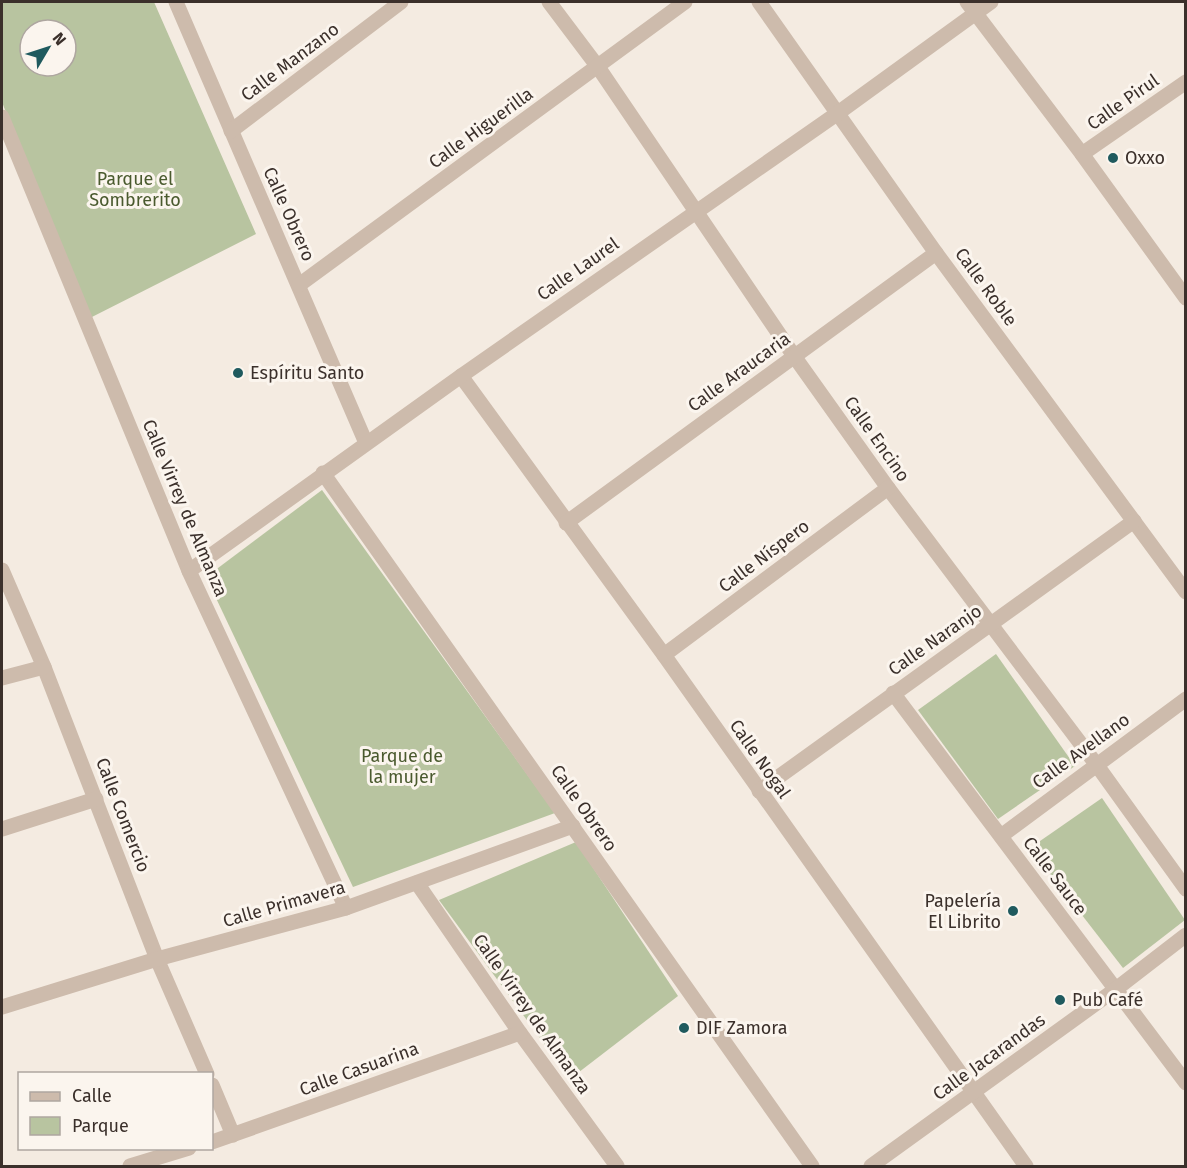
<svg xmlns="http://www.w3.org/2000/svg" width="1187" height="1168" font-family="'Fira Sans',sans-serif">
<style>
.green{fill:#b8c4a0;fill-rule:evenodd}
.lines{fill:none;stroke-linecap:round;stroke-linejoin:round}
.minor{stroke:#cdbbac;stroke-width:15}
.tertiary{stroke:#cdbbac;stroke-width:15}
.poi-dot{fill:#1f5a5e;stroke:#fbf5ee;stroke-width:2}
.labels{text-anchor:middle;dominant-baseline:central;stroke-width:6;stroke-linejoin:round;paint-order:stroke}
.street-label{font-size:18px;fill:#3b302b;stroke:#fbf5ee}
.poi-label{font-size:18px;fill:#3b302b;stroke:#fbf5ee;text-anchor:start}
.park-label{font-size:18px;fill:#4a5a2e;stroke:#fbf5ee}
</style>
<rect width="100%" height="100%" fill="#f4ebe1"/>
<!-- green -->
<g class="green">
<path d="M2 2H154L256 234 86 320 2 102ZM30 30H66V66H30Z"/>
<polygon points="322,490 555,813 353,887 206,577"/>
<polygon points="996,654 1075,766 998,819 918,710"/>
<polygon points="1102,798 1185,920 1123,968 1030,848"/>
<polygon points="576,842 678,996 570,1079 439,900"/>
</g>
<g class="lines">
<!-- minor -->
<g class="minor">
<polyline points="176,2 366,443"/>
<polyline points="549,2 598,67 794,356 888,488 1096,764 1186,889"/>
<polyline points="759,2 936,253 1186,592"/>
<polyline points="2,117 189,571 346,908"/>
<polyline points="231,131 401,2"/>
<polyline points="1082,154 1186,82"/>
<polyline points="299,285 685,2"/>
<polyline points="461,376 664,655 1026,1166"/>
<polyline points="323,473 812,1166"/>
<polyline points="566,523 936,253"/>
<polyline points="2,570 44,667 157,959 207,1074"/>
<polyline points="189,571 461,376 838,113 991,2"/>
<polyline points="664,655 888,488"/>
<polyline points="2,678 44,667"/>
<polyline points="893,693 1186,1083"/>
<polyline points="759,791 1134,521"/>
<polyline points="2,829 96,799"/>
<polyline points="1001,836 1186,699"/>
<polyline points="417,883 520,1033 617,1166"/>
<polyline points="2,1007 157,959 346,908 573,826"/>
<polyline points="212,1085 233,1135"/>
<polyline points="212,1142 520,1033"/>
<polyline points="130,1166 189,1148"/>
<polyline points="871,1166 1116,989 1186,935"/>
</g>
<!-- tertiary -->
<polyline class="tertiary" points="967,2 1082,154 1186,298"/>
</g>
<!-- markers -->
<g class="poi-dot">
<circle cx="1113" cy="158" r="6"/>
<circle cx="238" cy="373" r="6"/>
<circle cx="1013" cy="911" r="6"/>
<circle cx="1060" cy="1000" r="6"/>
<circle cx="684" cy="1028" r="6"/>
</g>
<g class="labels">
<!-- street labels -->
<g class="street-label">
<text transform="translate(290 62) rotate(-37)">Calle Manzano</text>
<text transform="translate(1123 102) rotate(-35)">Calle Pirul</text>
<text transform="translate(481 128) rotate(-36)">Calle Higuerilla</text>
<text transform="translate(289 214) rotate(66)">Calle Obrero</text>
<text transform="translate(578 269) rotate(-35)">Calle Laurel</text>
<text transform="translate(986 287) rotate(54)">Calle Roble</text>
<text transform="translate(739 372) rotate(-36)">Calle Araucaria</text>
<text transform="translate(877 439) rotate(55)">Calle Encino</text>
<text transform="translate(185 508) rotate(67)">Calle Virrey de Almanza</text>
<text transform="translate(764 556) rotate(-37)">Calle Níspero</text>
<text transform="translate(935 640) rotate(-35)">Calle Naranjo</text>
<text transform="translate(1081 751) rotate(-36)">Calle Avellano</text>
<text transform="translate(760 759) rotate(55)">Calle Nogal</text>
<text transform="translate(584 808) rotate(55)">Calle Obrero</text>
<text transform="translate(123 815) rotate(69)">Calle Comercio</text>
<text transform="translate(1055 876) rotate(53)">Calle Sauce</text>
<text transform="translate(284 904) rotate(-16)">Calle Primavera</text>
<text transform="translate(532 1014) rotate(55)">Calle Virrey de Almanza</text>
<text transform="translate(989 1057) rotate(-36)">Calle Jacarandas</text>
<text transform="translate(359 1069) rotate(-20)">Calle Casuarina</text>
</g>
<!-- poi labels -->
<g class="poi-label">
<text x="1125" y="158">Oxxo</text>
<text x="250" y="373">Espíritu Santo</text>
<text x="1001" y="901" text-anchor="end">Papelería<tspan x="1001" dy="21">El Librito</tspan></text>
<text x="1072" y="1000">Pub Café</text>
<text x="696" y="1028">DIF Zamora</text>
</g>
<!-- park labels -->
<g class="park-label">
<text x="135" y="179">Parque el<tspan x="135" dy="21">Sombrerito</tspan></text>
<text x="402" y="756">Parque de<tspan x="402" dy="21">la mujer</tspan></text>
</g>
</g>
<!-- border -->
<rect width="1187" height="1168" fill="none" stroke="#3b302b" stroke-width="6"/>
<!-- legend -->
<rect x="18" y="1072" width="195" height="78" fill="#fbf5ee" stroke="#aea6a0" stroke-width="1.5"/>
<rect x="30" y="1092" width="30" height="9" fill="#cdbbac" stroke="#aea6a0" stroke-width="1.5"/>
<text x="72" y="1102" font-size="18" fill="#3b302b">Calle</text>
<rect x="30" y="1117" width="30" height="18" fill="#b8c4a0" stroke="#aea6a0" stroke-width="1.5"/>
<text x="72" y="1132" font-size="18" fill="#3b302b">Parque</text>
<!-- north arrow -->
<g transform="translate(48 48) rotate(51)"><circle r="28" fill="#fbf5ee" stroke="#aea6a0" stroke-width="1.5"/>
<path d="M0-4.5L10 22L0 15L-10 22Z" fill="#1f5a5e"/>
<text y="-9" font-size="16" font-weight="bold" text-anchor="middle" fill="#3b302b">N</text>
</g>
</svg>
